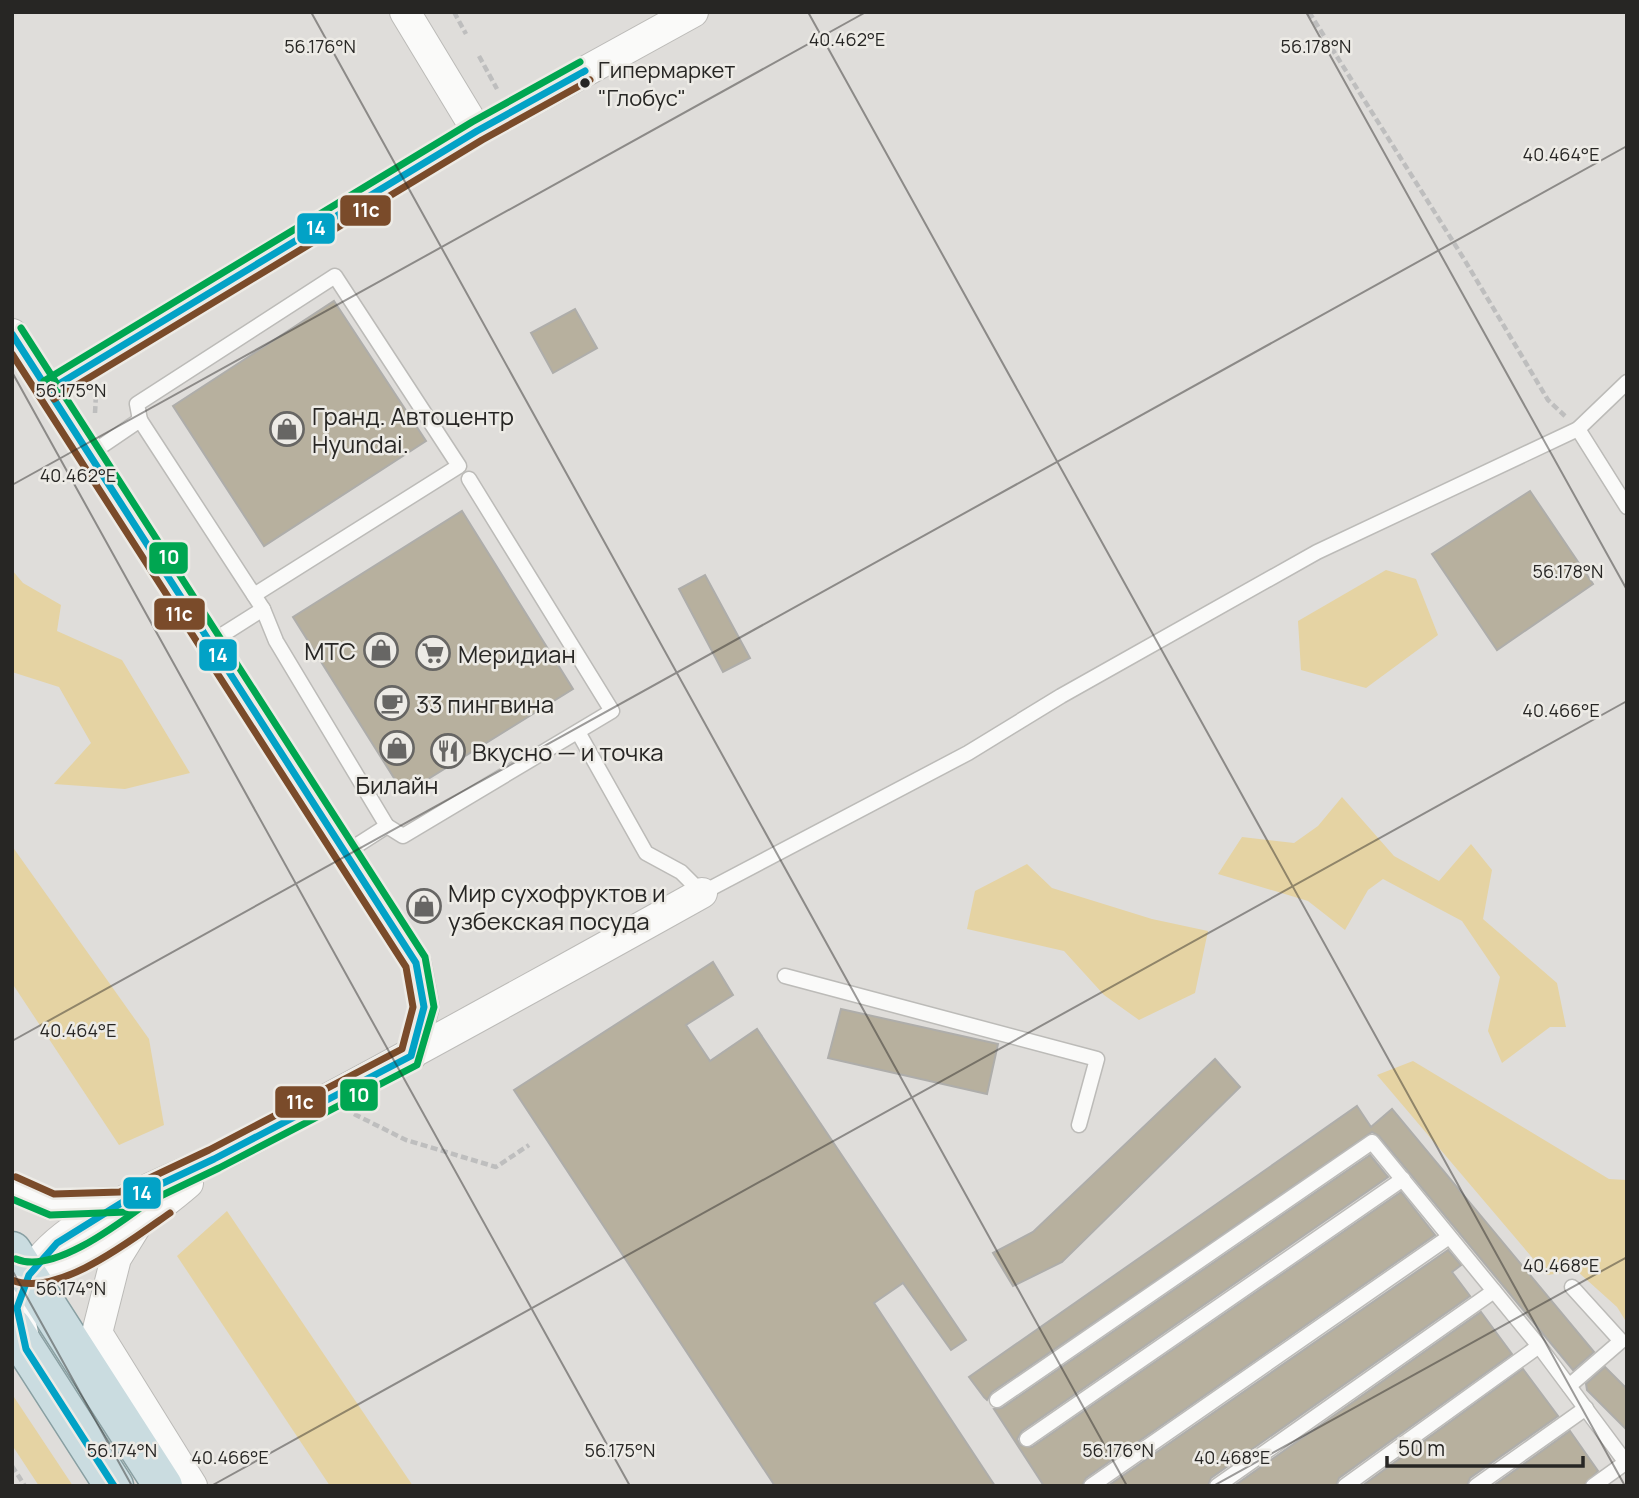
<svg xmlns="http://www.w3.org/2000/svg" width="1639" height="1498" font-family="Manrope,sans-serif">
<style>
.green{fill:#e5d3a3}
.building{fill:#b7b09e;stroke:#aeadaa;stroke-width:2}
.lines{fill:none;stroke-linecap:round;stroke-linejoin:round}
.service-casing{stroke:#bcbbb8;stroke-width:17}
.minor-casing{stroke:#bcbbb8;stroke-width:32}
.trunk-casing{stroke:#889fa2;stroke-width:41}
.path{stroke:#bebebe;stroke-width:4.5;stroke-dasharray:7 3.5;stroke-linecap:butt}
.service{stroke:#fafaf9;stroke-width:14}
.minor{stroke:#fafaf9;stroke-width:30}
.trunk{stroke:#cadce0;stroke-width:38}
.bus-1-casing{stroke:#edebe6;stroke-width:12}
.bus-2-casing{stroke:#edebe6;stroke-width:12}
.bus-3-casing{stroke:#edebe6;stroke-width:12}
.bus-1{stroke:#02a2c6;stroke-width:7}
.bus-2{stroke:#7a4b2a;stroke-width:7}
.bus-3{stroke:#00a651;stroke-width:7}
.ticks{fill:none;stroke:#272624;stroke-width:2;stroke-opacity:0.45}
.bus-dot{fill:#272624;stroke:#edebe6;stroke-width:2.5}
.labels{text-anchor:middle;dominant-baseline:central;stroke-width:5;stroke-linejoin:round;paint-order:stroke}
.bus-label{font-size:22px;fill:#272624;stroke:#edebe6;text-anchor:start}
.poi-label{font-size:24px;fill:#272624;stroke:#edebe6;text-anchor:start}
.ticks-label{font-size:18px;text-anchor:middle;fill:#272624;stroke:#edebe6;stroke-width:5;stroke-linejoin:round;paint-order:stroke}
.line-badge{stroke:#edebe6;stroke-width:2.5}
.badge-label{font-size:19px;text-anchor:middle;font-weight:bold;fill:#fff}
</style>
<rect width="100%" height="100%" fill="#dfddda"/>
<!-- green -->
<g class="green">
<polygon points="12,570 23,583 61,605 57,631 122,660 190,773 125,789 54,784 91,743 59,687 12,672"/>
<polygon points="1386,570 1416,579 1438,635 1366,688 1301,670 1298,621"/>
<polygon points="1342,797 1394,856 1439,881 1471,844 1492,870 1483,919 1557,983 1566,1027 1550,1027 1502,1063 1488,1031 1500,977 1462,921 1383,879 1368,890 1345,930 1308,901 1218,874 1242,837 1294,843 1318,826"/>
<polygon points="12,846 149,1039 164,1125 119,1145 12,983"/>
<polygon points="1027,864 1052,888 1152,919 1208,931 1195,993 1139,1020 1104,995 1064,951 967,929 975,891"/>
<polygon points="1413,1061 1609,1179 1627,1180 1627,1323 1617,1307 1577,1271 1547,1275 1377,1075"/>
<polygon points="227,1211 413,1486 330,1486 177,1256"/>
<polygon points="12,1394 73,1486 39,1486 12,1445"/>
</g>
<!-- building -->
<g class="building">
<polygon points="334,301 426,441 264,546 173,406"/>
<polygon points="575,309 597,348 553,373 531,333"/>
<polygon points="1530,491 1593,584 1497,650 1432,554"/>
<polygon points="462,511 573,689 404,794 293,617"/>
<polygon points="705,575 750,658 723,672 679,589"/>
<polygon points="713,962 733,995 686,1025 710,1061 757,1029 966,1340 951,1350 903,1283 874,1303 995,1486 775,1486 514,1090"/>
<polygon points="841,1009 998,1044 987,1094 828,1058"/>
<polygon points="1215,1059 1240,1087 1062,1262 1013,1286 993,1253 1033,1232"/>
<polygon points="1357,1106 1371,1127 1392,1109 1594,1352 1573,1370 1379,1136 1372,1132 992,1392 987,1400 984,1397 969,1377"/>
<polygon points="1370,1155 1388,1177 1022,1431 1017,1439 1020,1445 1032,1447 1401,1192 1435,1235 1086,1478 1082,1486 1044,1486 994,1409 1002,1408"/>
<polygon points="1448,1250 1461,1265 1452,1272 1470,1296 1211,1478 1208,1486 1108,1486"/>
<polygon points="1481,1312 1512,1354 1339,1478 1336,1486 1234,1486"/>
<polygon points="1605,1367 1627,1389 1627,1430 1587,1390 1586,1384"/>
<polygon points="1523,1369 1558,1416 1470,1478 1467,1486 1362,1486"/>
<polygon points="1570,1431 1598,1471 1584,1486 1493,1486"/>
</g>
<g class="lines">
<!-- service casing -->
<g class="service-casing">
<g id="service">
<polyline points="140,420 137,404 335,276 459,466 254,595"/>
<polyline points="1578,429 1627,507"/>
<polyline points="90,454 140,420 263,609 211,642"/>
<polyline points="263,609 276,641 387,826 345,853"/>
<polyline points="578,732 646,853 681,872 702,893 968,753 1061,696 1317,552 1578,429 1627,382"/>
<polyline points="387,826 403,836 612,711 469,479"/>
<polyline points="785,976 1097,1059 1079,1125"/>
<polyline points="1569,1386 1621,1341 1572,1287"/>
<polyline points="997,1400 1372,1142 1539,1346 1627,1464"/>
<polyline points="1027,1439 1403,1179"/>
<polyline points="1091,1486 1449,1237"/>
<polyline points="1217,1486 1494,1291"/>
<polyline points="1345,1486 1539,1346"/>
<polyline points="1476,1486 1586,1408"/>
<polyline points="1593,1486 1625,1463"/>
</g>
</g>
<!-- minor casing -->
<g class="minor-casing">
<g id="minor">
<polyline points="405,12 477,131"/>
<polyline points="12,334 416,963 424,1007 411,1056"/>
<polyline points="49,390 477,131 693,12"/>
<polyline points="12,1187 52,1205 115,1202"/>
<polyline points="137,1224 116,1258 97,1333 192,1486"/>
<path d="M24 1273C57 1285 162 1206 188 1183"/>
<path d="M26 1348C18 1310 13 1293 40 1260 80 1210 176 1180 232 1150 390 1066 546 980 702 893"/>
</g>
</g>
<!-- trunk casing -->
<g class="trunk-casing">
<g id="trunk">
<polyline points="12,1251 163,1486"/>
<polyline points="12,1327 114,1486"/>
</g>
</g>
<!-- path -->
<g class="path">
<polyline points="454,12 466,34"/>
<polyline points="1309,12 1464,259 1548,400 1565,416"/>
<polyline points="479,56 497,89"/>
<polyline points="95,413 96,394"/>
<polyline points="354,1114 406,1140 496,1167 529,1145"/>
<polyline points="12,1466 25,1486"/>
</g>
<!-- service -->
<use href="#service" class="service"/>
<!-- minor -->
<use href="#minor" class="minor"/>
<!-- trunk -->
<use href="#trunk" class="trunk"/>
<!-- bus-1 casing -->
<g class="bus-1-casing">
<g id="bus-1">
<polyline points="12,334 416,963 424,1007 411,1056 214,1159 123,1202 57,1243 29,1275 17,1308 26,1349 114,1486"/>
<polyline points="49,390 477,131 585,71"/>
</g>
</g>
<!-- bus-2 casing -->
<g class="bus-2-casing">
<g id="bus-2">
<polyline points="12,354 406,967 413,1007 402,1049 209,1150 120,1192 54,1194 16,1177"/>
<polyline points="54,399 482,140 590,80"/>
<path d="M12 1280C57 1299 134 1238 170 1213"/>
</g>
</g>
<!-- bus-3 casing -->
<g class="bus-3-casing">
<g id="bus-3">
<polyline points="44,381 472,122 580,62"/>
<polyline points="12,1199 50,1215 127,1212 219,1168 417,1065 434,1007 425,957 21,328"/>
<path d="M16 1259C55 1276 126 1218 158 1195"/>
</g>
</g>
<!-- bus-1 -->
<use href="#bus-1" class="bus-1"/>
<!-- bus-2 -->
<use href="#bus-2" class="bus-2"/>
<!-- bus-3 -->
<use href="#bus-3" class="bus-3"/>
</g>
<!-- ticks -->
<path class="ticks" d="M311 12 1127 1486M808 12 1625 1486M1306 12 1627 590M12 372 630 1486M12 485 866 12M12 1041 1627 146M12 1270 132 1486M211 1486 1627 701M1213 1486 1627 1257"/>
<!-- icons -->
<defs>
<g id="shop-ring" transform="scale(1.75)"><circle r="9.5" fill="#edebe6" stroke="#676664" stroke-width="1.5"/><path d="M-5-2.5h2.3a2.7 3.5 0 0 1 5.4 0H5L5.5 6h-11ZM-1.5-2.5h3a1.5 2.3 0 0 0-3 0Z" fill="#676664"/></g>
<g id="supermarket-ring" transform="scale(1.75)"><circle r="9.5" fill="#edebe6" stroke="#676664" stroke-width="1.5"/><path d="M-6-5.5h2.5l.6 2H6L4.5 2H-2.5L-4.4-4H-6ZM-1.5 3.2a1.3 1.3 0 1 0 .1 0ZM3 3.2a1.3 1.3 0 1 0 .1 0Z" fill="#676664"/></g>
<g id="cafe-ring" transform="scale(1.75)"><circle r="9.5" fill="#edebe6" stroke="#676664" stroke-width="1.5"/><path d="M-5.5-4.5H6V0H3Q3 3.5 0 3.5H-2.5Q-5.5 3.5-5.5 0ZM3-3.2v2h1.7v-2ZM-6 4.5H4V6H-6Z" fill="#676664"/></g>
<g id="restaurant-ring" transform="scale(1.75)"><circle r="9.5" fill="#edebe6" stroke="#676664" stroke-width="1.5"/><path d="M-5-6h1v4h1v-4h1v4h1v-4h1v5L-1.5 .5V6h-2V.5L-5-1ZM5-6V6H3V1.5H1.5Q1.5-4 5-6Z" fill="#676664"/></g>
</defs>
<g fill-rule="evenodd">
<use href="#shop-ring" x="287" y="429"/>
<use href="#shop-ring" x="381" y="650"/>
<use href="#supermarket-ring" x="433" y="653"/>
<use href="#cafe-ring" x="392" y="703"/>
<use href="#shop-ring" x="397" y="748"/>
<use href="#restaurant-ring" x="448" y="751"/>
<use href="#shop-ring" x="424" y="906"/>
</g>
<!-- markers -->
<circle class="bus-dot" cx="585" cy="83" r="6"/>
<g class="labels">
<!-- bus labels -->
<g class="bus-label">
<text x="598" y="70">Гипермаркет<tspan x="598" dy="28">"Глобус"</tspan></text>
</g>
<!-- poi labels -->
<g class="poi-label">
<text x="312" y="415">Гранд. Автоцентр<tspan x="312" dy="28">Hyundai.</tspan></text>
<text x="356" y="650" text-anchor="end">МТС</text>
<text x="458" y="653">Меридиан</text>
<text x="416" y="703">33 пингвина</text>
<text x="472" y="751">Вкусно — и точка</text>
<text x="397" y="784" text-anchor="middle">Билайн</text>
<text x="448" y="892">Мир сухофруктов и<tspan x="448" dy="28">узбекская посуда</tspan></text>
</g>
</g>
<g class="ticks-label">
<text x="847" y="46">40.462°E</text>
<text x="320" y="53">56.176°N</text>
<text x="1316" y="53">56.178°N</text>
<text x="1561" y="161">40.464°E</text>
<text x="71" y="397">56.175°N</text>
<text x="78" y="482">40.462°E</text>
<text x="1568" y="578">56.178°N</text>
<text x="1561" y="717">40.466°E</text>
<text x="78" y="1037">40.464°E</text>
<text x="1561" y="1272">40.468°E</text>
<text x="71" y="1295">56.174°N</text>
<text x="122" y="1457">56.174°N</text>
<text x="620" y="1457">56.175°N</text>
<text x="1118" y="1457">56.176°N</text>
<text x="230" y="1464">40.466°E</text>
<text x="1232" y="1464">40.468°E</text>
</g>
<g class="line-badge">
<rect x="339" y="194" width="53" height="33" rx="7" fill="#7a4b2a"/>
<rect x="296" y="212" width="40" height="33" rx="7" fill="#02a2c6"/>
<rect x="148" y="541" width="41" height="34" rx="7" fill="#00a651"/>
<rect x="153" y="597" width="53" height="34" rx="7" fill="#7a4b2a"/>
<rect x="198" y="638" width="40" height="34" rx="7" fill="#02a2c6"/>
<rect x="339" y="1078" width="40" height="34" rx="7" fill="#00a651"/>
<rect x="274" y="1085" width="53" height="34" rx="7" fill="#7a4b2a"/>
<rect x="122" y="1176" width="40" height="34" rx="7" fill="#02a2c6"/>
</g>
<g class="badge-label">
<text x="366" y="217">11с</text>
<text x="316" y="235">14</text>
<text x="169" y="564">10</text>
<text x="179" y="621">11с</text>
<text x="218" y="662">14</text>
<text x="359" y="1102">10</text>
<text x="300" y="1109">11с</text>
<text x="142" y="1200">14</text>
</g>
<!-- border -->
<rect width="1639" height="1498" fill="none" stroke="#272624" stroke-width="28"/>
<!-- scale -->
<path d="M1387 1456v10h196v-10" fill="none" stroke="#272624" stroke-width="3.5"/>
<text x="1398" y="1456" font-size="21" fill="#272624" stroke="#edebe6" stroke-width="5" paint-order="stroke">50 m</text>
</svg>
